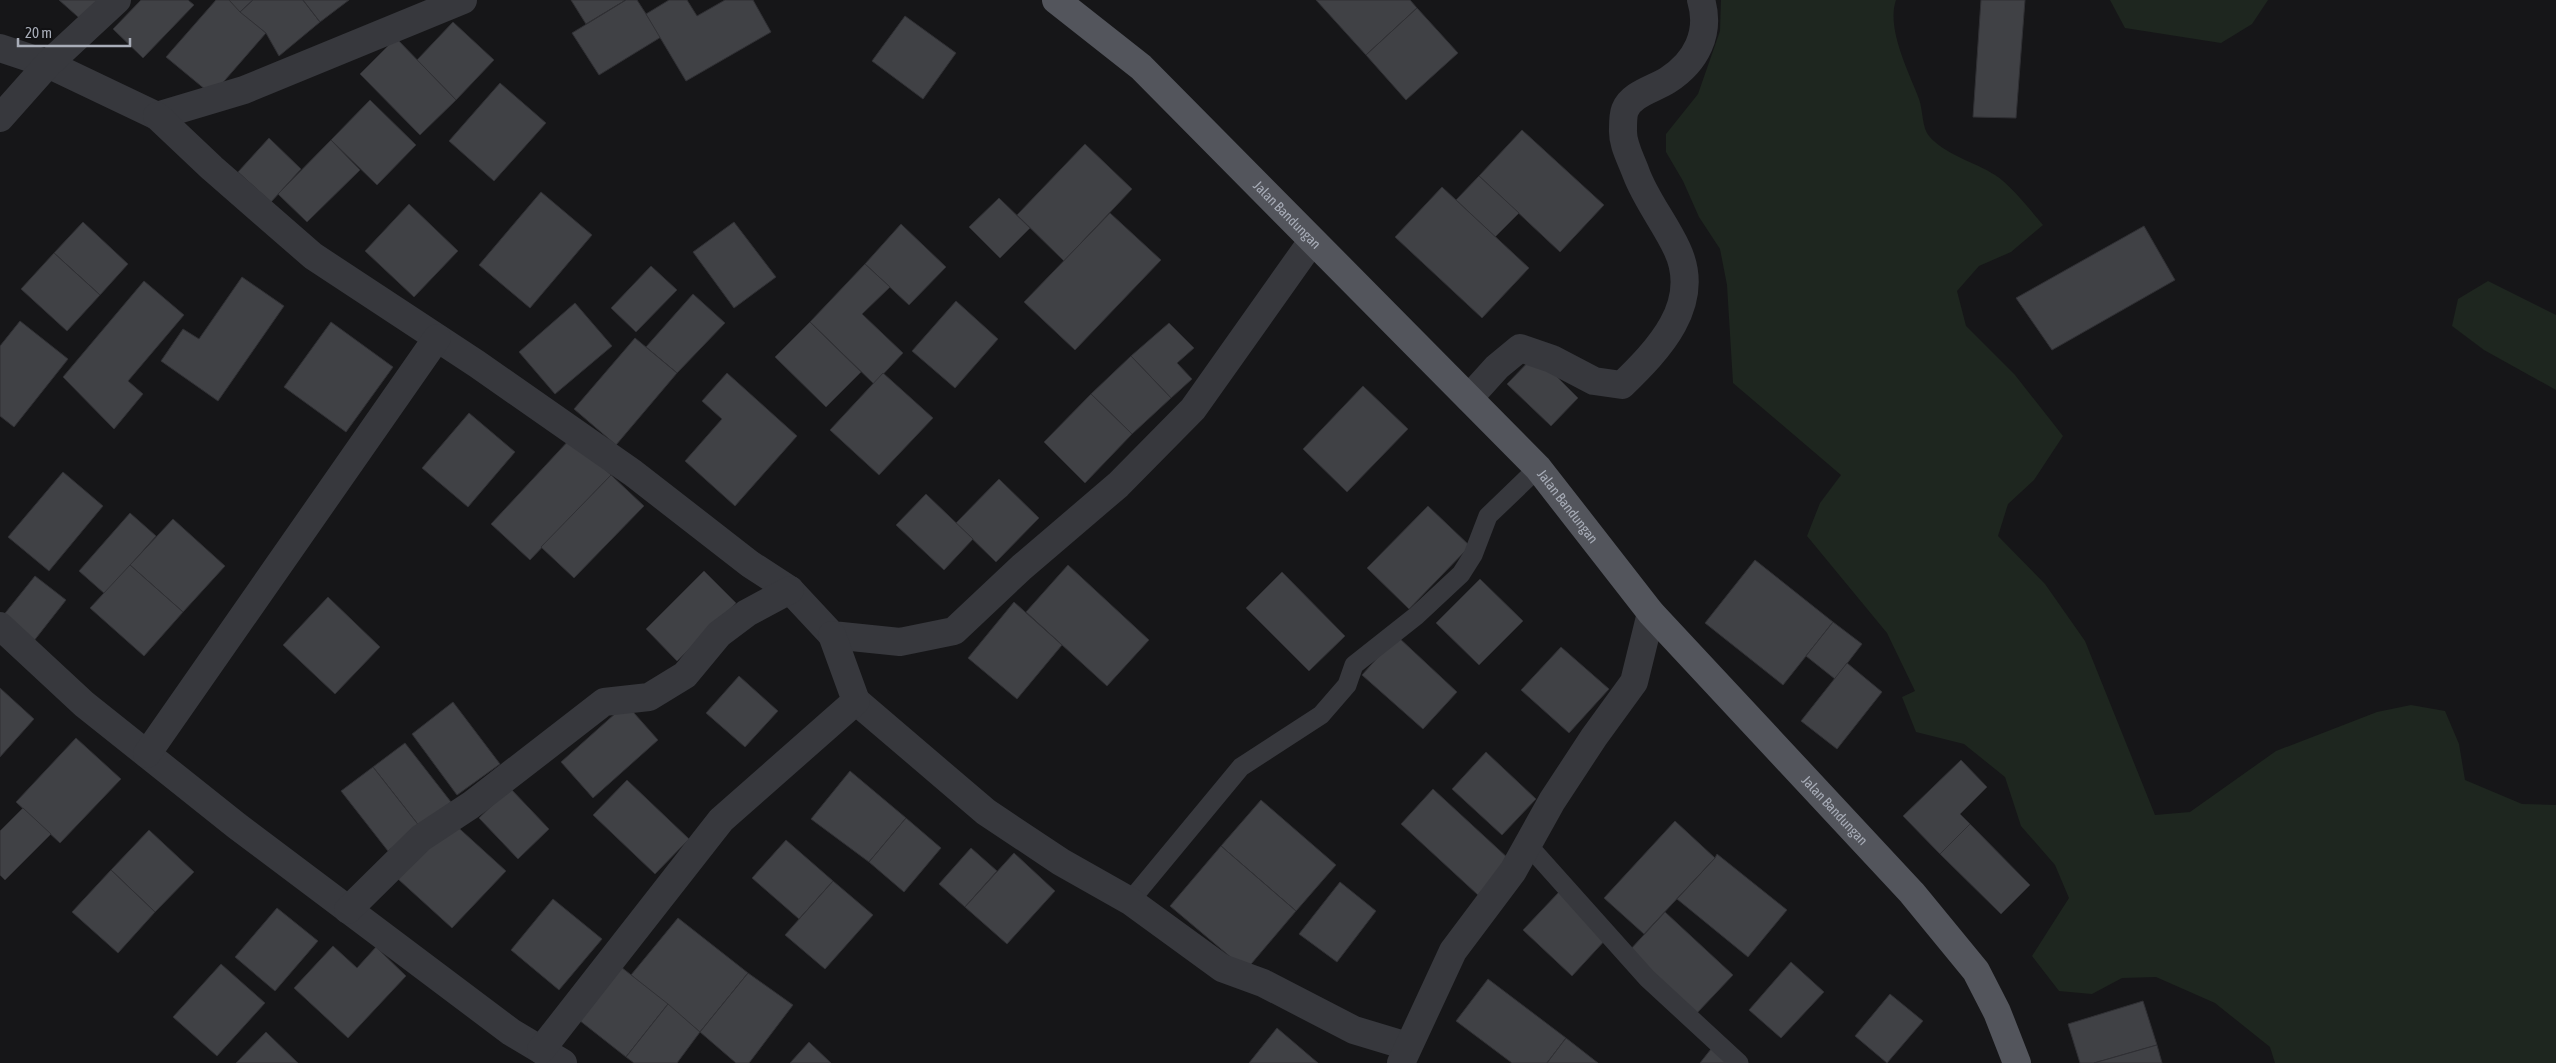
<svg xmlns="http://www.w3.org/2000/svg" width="2556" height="1063" font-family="'Asap Condensed',sans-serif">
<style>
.green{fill:#1e261f}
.building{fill:#404145;stroke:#303034}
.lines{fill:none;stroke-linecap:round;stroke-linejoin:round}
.service{stroke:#37383d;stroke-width:19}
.minor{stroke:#37383d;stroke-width:28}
.primary{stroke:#53555c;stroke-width:28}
.labels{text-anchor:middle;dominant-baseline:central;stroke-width:4;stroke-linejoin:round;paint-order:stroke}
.street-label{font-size:14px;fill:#a8adb8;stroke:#111113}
</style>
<rect width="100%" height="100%" fill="#161618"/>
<!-- green -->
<g class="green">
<path d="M1721 0H1896C1886 29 1909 72 1919 99 1923 110 1922 128 1929 136 1945 155 1975 162 1995 175 2011 185 2030 210 2043 225L2011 252 1979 266 1957 291 1966 326 2015 375 2063 436 2034 480 2008 504 1998 536 2045 584 2085 641 2155 815 2190 812 2276 751 2377 712 2411 705 2445 711 2459 744 2465 780 2522 804 2556 805V1063H2275L2270 1047 2215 1003 2156 977 2122 978 2092 994 2059 991 2032 956 2069 898 2055 865 2021 826 2005 777 1964 744 1916 732 1902 697 1915 691 1887 633 1807 536 1820 503 1841 475 1733 383 1727 285 1720 249 1699 217 1683 181 1666 152V134L1698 94 1720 31Z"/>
<polygon points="2110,0 2268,0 2252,24 2221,43 2125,28"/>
<polygon points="2488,281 2556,315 2556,390 2484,350 2452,326 2458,299"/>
</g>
<!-- building -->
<g class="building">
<polygon points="59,0 108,0 86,24"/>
<polygon points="141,0 188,0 194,5 143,58 113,29"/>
<polygon points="216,0 229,0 266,33 212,95 166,57"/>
<polygon points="229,0 253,0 240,12"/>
<polygon points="253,0 303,0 320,22 279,56 266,33 240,12"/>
<polygon points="303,0 349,0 320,22"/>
<polygon points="571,0 624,0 624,1 586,24"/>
<polygon points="637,0 661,37 599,75 572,33 626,0"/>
<polygon points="669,0 687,0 697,16 725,0 753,0 771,32 686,81 646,14"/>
<polygon points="1316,0 1410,0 1417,8 1366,55"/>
<polygon points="1981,0 2025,0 2016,118 1973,117"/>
<polygon points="1417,8 1458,53 1406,100 1366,55"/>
<polygon points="905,16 956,53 923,99 872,61"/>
<polygon points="453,22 494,60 456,100 417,60"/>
<polygon points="396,38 456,100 420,135 360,74"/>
<polygon points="500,83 546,123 494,181 449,141"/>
<polygon points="370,100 416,145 377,185 331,140"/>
<polygon points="1522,130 1604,205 1560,252 1479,176"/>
<polygon points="269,138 301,169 271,202 238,172"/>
<polygon points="331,140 360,170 307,222 278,194"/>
<polygon points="1085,144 1132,189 1064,261 1017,215"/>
<polygon points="1479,176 1519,213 1495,237 1456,200"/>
<polygon points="1442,187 1529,268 1482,318 1395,237"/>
<polygon points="541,192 592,235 530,308 479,265"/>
<polygon points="999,198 1030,228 1000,258 969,227"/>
<polygon points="409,204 458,251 414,297 365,251"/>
<polygon points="1110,213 1161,260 1075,350 1024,302"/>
<polygon points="83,222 128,264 100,295 54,253"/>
<polygon points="734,222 776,277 734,308 693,252"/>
<polygon points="901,224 946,267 909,305 865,264"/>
<polygon points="2144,226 2175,280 2052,350 2016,298"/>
<polygon points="54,253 100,295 67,331 21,289"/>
<polygon points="865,264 890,287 862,314 903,353 874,384 810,322"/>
<polygon points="651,266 677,290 636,332 611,308"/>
<polygon points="242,277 284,306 218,401 161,361 183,329 199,339"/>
<polygon points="144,281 184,315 128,381 143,394 114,429 63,377"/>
<polygon points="693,294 725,323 677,373 646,347"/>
<polygon points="956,301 998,339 955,388 912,351"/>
<polygon points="575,303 612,346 555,394 519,352"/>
<polygon points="20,321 68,359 14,427 0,416 0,346"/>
<polygon points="331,322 393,367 346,432 284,387"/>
<polygon points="810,322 861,372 826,407 775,357"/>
<polygon points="1169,323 1194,348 1177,363 1192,379 1171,398 1131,356"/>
<polygon points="635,338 677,373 616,445 574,409"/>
<polygon points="1535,355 1578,398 1551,426 1507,384"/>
<polygon points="1131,356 1171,398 1132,434 1091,394"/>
<polygon points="727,373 797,436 735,506 685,461 722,419 702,401"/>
<polygon points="883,373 933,418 879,475 830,430"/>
<polygon points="1363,386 1408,429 1347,492 1303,449"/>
<polygon points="1091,394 1132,434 1085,483 1044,442"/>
<polygon points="469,413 515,452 468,507 422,468"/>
<polygon points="571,438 611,475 530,560 491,524"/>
<polygon points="63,472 103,506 49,571 8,537"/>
<polygon points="611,475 644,506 574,578 541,547"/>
<polygon points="999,479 1039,518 996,562 956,523"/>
<polygon points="926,494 973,539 944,570 896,525"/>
<polygon points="1428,506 1470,546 1409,609 1367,568"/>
<polygon points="130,513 156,536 105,594 79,571"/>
<polygon points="173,519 225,566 183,612 130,565"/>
<polygon points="1755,560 1833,622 1783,685 1705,623"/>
<polygon points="130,565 183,612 144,656 90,608"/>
<polygon points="1068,565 1149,640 1107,686 1026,612"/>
<polygon points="704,571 736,603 677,661 646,629"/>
<polygon points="1282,572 1345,636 1309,671 1246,608"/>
<polygon points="35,576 66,600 33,642 2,617"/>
<polygon points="1480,579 1523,621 1479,665 1436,623"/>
<polygon points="328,597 380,647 335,694 283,645"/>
<polygon points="1014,602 1062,645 1017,699 968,658"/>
<polygon points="1833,622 1862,644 1835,679 1806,656"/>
<polygon points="1397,636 1457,692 1423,729 1362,675"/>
<polygon points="1561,647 1609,689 1569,733 1521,690"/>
<polygon points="1847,663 1882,692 1837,749 1801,721"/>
<polygon points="739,676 778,711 745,747 706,713"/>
<polygon points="0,688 34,719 0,757"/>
<polygon points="453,702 500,764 457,795 412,734"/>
<polygon points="626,704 658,740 593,798 561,762"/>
<polygon points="76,738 121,779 60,843 16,802"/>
<polygon points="405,743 451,802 420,827 373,767"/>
<polygon points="1486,752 1536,799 1502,835 1452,789"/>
<polygon points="1961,760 1987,787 1960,814 1970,824 1940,854 1903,816"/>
<polygon points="373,767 420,827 388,851 341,791"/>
<polygon points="850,771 906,818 869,862 811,819"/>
<polygon points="627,780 689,839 655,874 593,815"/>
<polygon points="510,788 549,829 518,859 479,818"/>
<polygon points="1433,789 1510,860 1478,895 1401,824"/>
<polygon points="1261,800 1336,865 1296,911 1221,846"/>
<polygon points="23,808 51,834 5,880 0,875 0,831"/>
<polygon points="906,818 941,848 904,892 869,862"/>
<polygon points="451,821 506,871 452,928 398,879"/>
<polygon points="1675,821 1715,858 1644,934 1604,898"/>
<polygon points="1970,824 2030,885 2001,914 1940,854"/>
<polygon points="149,830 194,872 155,912 111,870"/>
<polygon points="786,840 833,881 799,919 752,878"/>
<polygon points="1221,846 1296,911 1246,970 1170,906"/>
<polygon points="971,848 997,871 965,907 939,884"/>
<polygon points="1014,853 1055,891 1007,944 965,907"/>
<polygon points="1717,854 1787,910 1748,957 1677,899 1715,858"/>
<polygon points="111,870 155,912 118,953 72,912"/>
<polygon points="833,881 873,915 825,969 785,935"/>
<polygon points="1340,882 1376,911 1337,962 1299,934"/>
<polygon points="1559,892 1608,937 1572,976 1523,930"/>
<polygon points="553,899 602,939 559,990 511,950"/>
<polygon points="277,908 318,941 275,991 235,957"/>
<polygon points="1665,912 1733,975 1697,1013 1629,951"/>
<polygon points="678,918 748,973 700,1032 631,975"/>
<polygon points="333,946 357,968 376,947 406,976 348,1038 294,988"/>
<polygon points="1791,962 1824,992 1781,1038 1749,1010"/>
<polygon points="221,964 265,1003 217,1056 173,1017"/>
<polygon points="621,967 668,1004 626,1057 579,1020"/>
<polygon points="748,973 793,1005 749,1063 736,1063 700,1032"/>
<polygon points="1488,979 1566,1038 1547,1063 1512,1063 1456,1021"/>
<polygon points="1890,994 1923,1021 1887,1063 1855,1036"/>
<polygon points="2143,1001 2157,1045 2094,1063 2080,1063 2068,1024"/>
<polygon points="668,1004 700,1032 677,1063 634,1063 626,1057"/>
<polygon points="1277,1028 1318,1063 1249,1063"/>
<polygon points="266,1032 298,1063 236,1063"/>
<polygon points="1566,1038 1598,1063 1547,1063"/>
<polygon points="809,1042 831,1063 790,1063"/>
<polygon points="2157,1045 2162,1063 2094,1063"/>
<polygon points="1711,1049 1730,1063 1700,1063"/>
</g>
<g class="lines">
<!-- service -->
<g class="service">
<polyline points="1528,845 1647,978 1739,1063"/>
<polyline points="1130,901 1241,767 1321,715 1347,685 1354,665 1416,616 1461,574 1473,555 1488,516 1538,468"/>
</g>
<!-- minor -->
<g class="minor">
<polyline points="0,48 48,64 157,116 244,90 463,0"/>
<polyline points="157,116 212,168 313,256 477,364 633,473 750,564 790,590 832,635 900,642 954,631 1022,567 1118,485 1193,409 1312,241"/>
<polyline points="0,118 48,64 117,0"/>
<path d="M1469 398 1497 367 1520 348 1552 359 1594 381 1622 385C1658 350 1703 304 1677 249 1665 223 1646 200 1636 173 1631 159 1622 144 1623 129 1623 124 1623 115 1625 110 1631 94 1654 89 1668 80 1696 62 1711 33 1701 0"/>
<polyline points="0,626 84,704 237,826 511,1032 563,1063"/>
<polyline points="856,701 986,812 1061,862 1130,901 1222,968 1263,983 1354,1030 1407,1046"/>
<polyline points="147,754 437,338"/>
<polyline points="348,910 421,838 471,805 604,702 649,697 685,675 719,634 747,613 790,590"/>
<polyline points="541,1050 721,820 856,701 832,635"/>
<polyline points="1401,1063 1453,951 1513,871 1552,801 1594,737 1634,682 1651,613"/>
</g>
<!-- primary -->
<path class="primary" id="s1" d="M1056 0 1141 67 1538 468 1651 613 1912 893 1976 971 1997 1012 2017 1063"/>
</g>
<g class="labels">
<!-- street labels -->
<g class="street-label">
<text stroke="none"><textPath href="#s1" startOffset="316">Jalan Bandungan</textPath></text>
<text stroke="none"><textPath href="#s1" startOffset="721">Jalan Bandungan</textPath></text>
<text stroke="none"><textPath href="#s1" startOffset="1126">Jalan Bandungan</textPath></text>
</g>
</g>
<!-- scale -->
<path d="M18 38v8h112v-8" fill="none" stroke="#a8adb8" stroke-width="2.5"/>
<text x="25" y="38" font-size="15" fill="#a8adb8" stroke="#111113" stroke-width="4" paint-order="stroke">20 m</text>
</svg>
